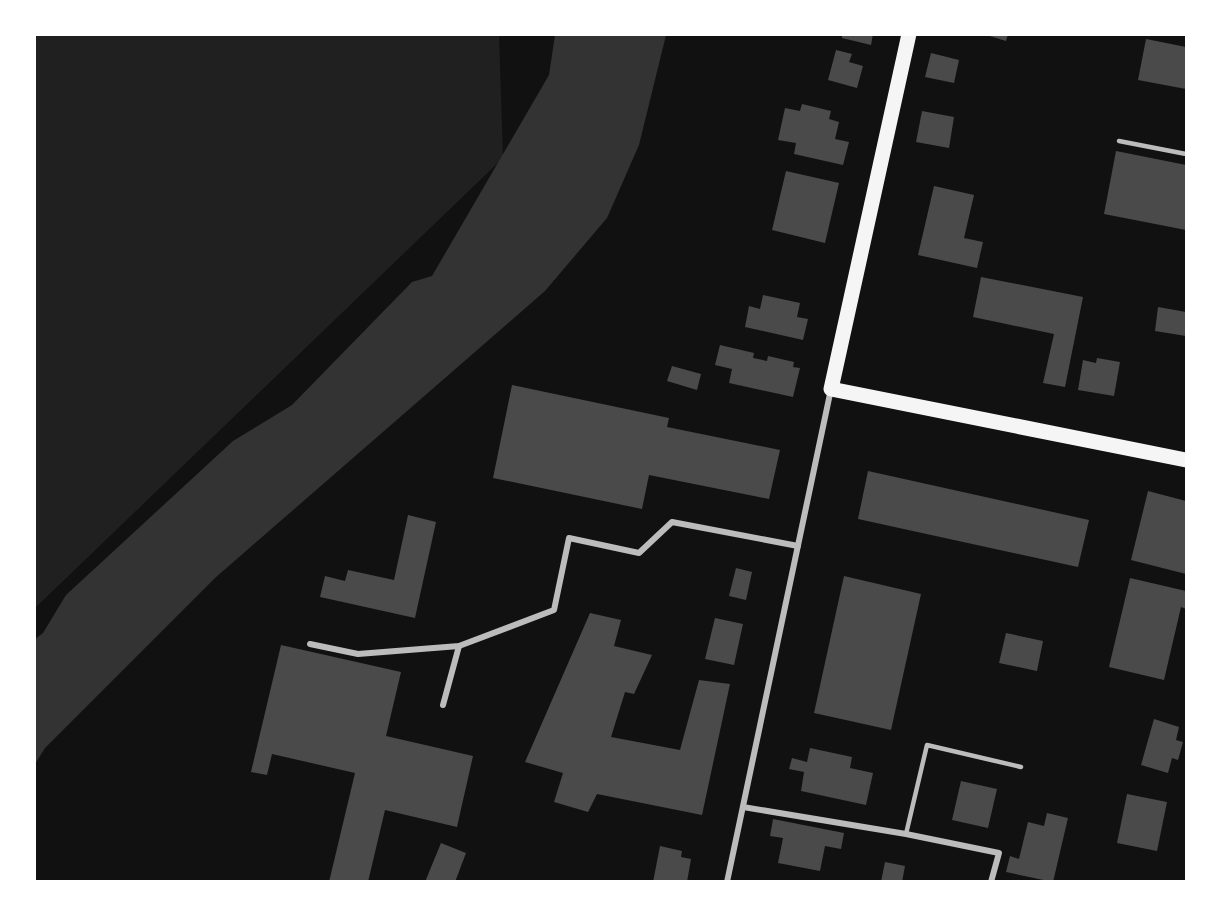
<svg xmlns="http://www.w3.org/2000/svg" width="1221" height="916" font-family="Roboto,sans-serif">
<style>
.green{fill:#202020}
.water{fill:#333}
.building{fill:#4a4a4a}
.lines{fill:none;stroke-linecap:round;stroke-linejoin:round}
.service{stroke:#bcbcbc;stroke-width:4.5}
.minor{stroke:#bcbcbc;stroke-width:6}
.primary{stroke:#f5f5f5;stroke-width:15}
</style>
<rect width="100%" height="100%" fill="#111"/>
<!-- green -->
<polygon class="green" points="35,35 499,35 503,158 35,608"/>
<!-- water -->
<polygon class="water" points="555,35 666,35 639,145 607,218 545,291 215,578 45,748 35,764 35,639 43,633 66,595 233,441 292,405 412,282 432,276 549,75"/>
<!-- building -->
<g class="building">
<polygon points="842,34 873,34 871,45 842,38"/>
<polygon points="983,34 1008,34 1006,41"/>
<polygon points="1146,39 1186,47 1186,89 1138,80"/>
<polygon points="836,50 852,54 849,62 863,66 857,88 828,80"/>
<polygon points="931,53 959,60 954,83 925,77"/>
<polygon points="802,104 831,111 829,119 839,122 835,139 849,142 843,165 794,154 796,143 778,140 785,108 800,111"/>
<polygon points="922,111 954,117 949,148 916,142"/>
<polygon points="1116,151 1186,165 1186,230 1104,214"/>
<polygon points="786,171 839,183 825,243 772,230"/>
<polygon points="934,186 974,195 964,238 983,242 977,268 918,255"/>
<polygon points="981,277 1083,297 1065,387 1043,383 1054,334 973,317"/>
<polygon points="763,295 800,303 797,317 808,319 803,340 745,327 749,306 760,309"/>
<polygon points="1158,307 1186,312 1186,336 1155,331"/>
<polygon points="720,345 754,353 753,358 767,361 768,356 794,362 793,367 800,368 793,397 729,383 732,369 715,365"/>
<polygon points="1097,358 1120,362 1114,396 1078,390 1083,360 1096,363"/>
<polygon points="672,366 701,374 697,390 667,381"/>
<polygon points="512,385 669,418 667,427 780,450 769,499 649,475 642,509 493,478"/>
<polygon points="868,471 1089,520 1078,567 858,519"/>
<polygon points="1148,491 1186,501 1186,574 1131,560"/>
<polygon points="408,515 436,522 415,618 320,597 325,576 345,581 348,570 394,580"/>
<polygon points="736,568 752,572 746,600 729,596"/>
<polygon points="844,576 921,594 891,730 814,713"/>
<polygon points="1130,578 1186,591 1186,609 1181,607 1164,680 1109,667"/>
<polygon points="590,613 621,620 614,646 652,655 634,694 625,692 611,737 680,750 699,680 730,684 702,815 597,794 588,812 554,802 563,773 525,762"/>
<polygon points="715,618 743,624 734,665 705,659"/>
<polygon points="1006,633 1043,641 1037,671 999,663"/>
<polygon points="281,645 401,672 386,736 473,756 457,827 385,810 368,882 329,882 355,773 272,754 267,775 251,772"/>
<polygon points="1154,719 1179,727 1176,740 1183,742 1178,760 1172,758 1168,773 1141,765"/>
<polygon points="810,748 852,757 850,768 873,773 866,805 801,791 804,772 789,769 792,758 807,762"/>
<polygon points="961,781 997,789 988,828 952,820"/>
<polygon points="1127,794 1167,802 1157,851 1117,843"/>
<polygon points="1047,813 1068,818 1053,882 1006,872 1010,856 1019,859 1028,822 1044,826"/>
<polygon points="773,819 844,833 841,849 825,846 820,871 778,863 783,838 770,836"/>
<polygon points="441,843 466,853 455,882 425,882"/>
<polygon points="660,846 682,851 681,857 691,859 687,882 653,882"/>
<polygon points="885,862 905,866 902,882 881,882"/>
</g>
<g class="lines">
<!-- service -->
<g class="service">
<polyline points="1119,141 1186,154"/>
<polyline points="906,834 927,745 1021,767"/>
</g>
<!-- minor -->
<g class="minor">
<polyline points="310,644 358,654 459,646 554,610 569,538 639,553 672,522 798,546"/>
<polyline points="443,705 459,646"/>
<polyline points="743,807 906,834 999,853 991,882"/>
<polyline points="727,882 831,389"/>
</g>
<!-- primary -->
<polyline class="primary" points="909,34 831,389 1186,460"/>
</g>
<!-- border -->
<rect width="1221" height="916" fill="none" stroke="#ffffff" stroke-width="72"/>
</svg>
